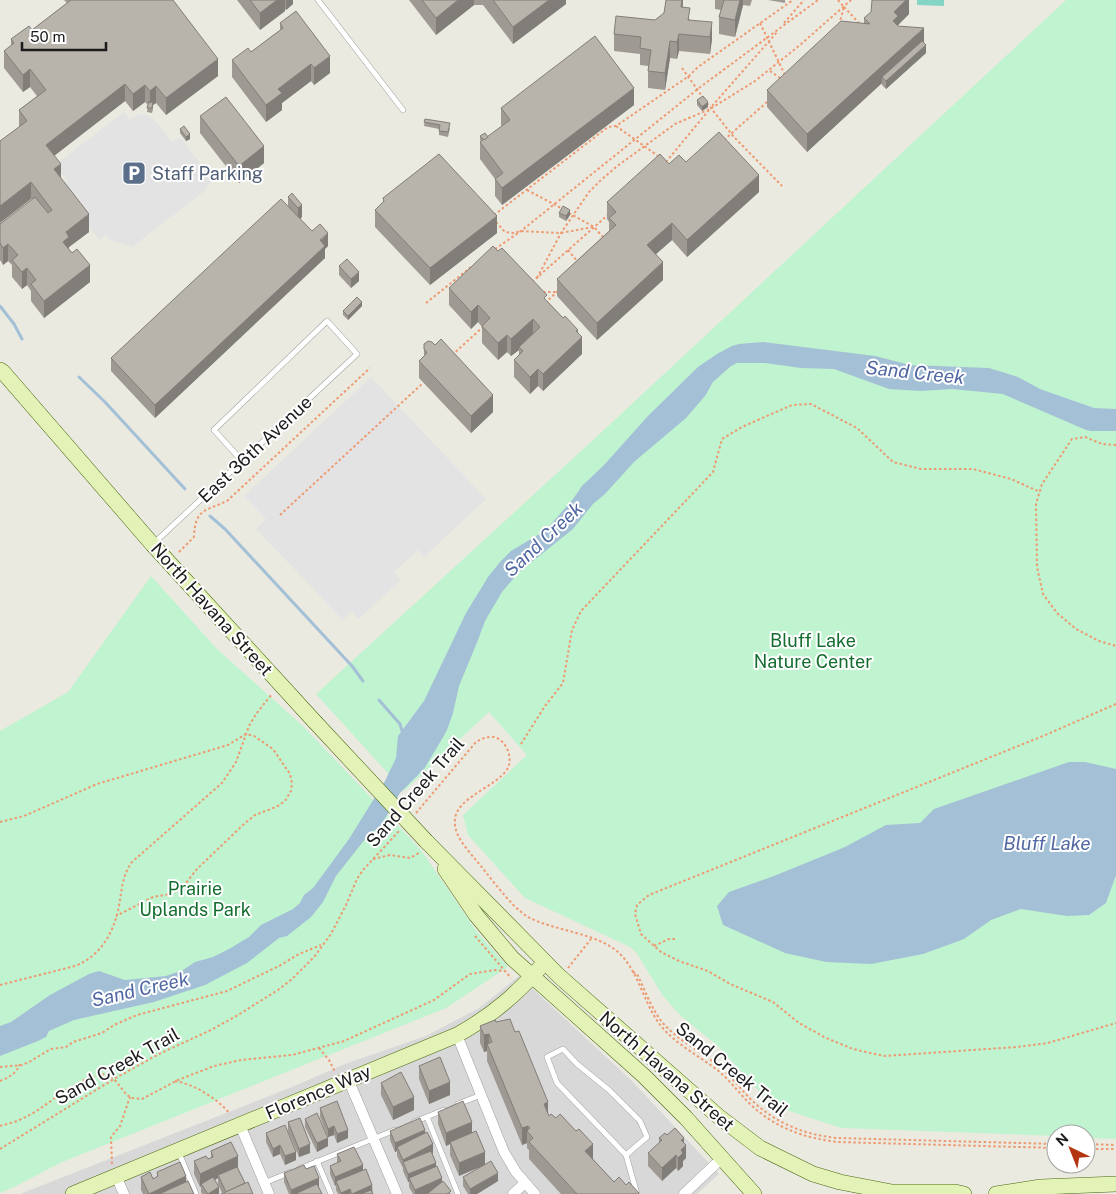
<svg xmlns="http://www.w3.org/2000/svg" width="1116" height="1194" font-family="'Public Sans',sans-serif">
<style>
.residential{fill:#d9d8d8}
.park{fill:#c0f3cf}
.pitch{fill:#85d5c7}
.parking{fill:#e3e3e3}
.water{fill:#a4c0d6}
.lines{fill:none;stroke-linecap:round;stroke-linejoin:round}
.stream{stroke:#a4c0d6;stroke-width:3}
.lane-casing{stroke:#9f9f9f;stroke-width:6}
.street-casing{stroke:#9f9f9f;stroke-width:11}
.secondary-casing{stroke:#49660e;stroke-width:16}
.path{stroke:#ed9971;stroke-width:2;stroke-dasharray:2.5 2.5;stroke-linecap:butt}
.lane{stroke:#fff;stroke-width:5}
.street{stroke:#fff;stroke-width:10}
.secondary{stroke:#e3f3b7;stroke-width:15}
.secondary-bridge-casing{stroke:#49660e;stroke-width:16;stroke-linecap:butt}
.secondary-bridge{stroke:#e3f3b7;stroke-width:15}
.wall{fill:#9e9a93}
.shaded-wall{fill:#817d78}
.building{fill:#b8b3ab;stroke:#817d78}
.labels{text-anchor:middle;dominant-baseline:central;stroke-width:4;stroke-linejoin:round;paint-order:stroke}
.service-label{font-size:18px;fill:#4e5e75;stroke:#fff;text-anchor:start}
.street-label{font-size:18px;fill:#1b1b1b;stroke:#fff}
.park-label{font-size:18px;fill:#146d2f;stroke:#fff}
.water-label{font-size:19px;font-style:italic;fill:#5067a1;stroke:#fff}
</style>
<rect width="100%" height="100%" fill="#ebeae1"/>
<!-- residential -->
<polygon class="residential" points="519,976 632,1081 719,1174 697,1194 20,1194 292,1087 345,1064 426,1036 479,1008"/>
<!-- park -->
<g class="park">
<polygon points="1066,0 1116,0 1116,1139 1086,1138 1086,1134 1056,1134 1056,1136 841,1128 783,1109 774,1104 756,1088 718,1046 681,1016 663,996 636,952 630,947 525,898 468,835 463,815 527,755 489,712 404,791 316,694 592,441"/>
<polygon points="151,576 217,649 303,726 421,850 477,932 508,967 446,1008 60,1163 16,1186 0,1193 0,731 68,692"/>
</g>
<!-- pitch -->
<polygon class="pitch" points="917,0 944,0 944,6 917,5"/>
<!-- parking -->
<g class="parking">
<polygon points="124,112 129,119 140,114 148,115 159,125 172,142 180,137 213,180 207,186 207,189 132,247 112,241 106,235 99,240 60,189 68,182 55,165"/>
<polygon points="371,377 486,499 424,557 418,550 394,572 401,580 359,619 352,612 343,620 256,529 266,519 244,496"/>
</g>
<!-- water -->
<g class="water">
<polygon points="763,342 875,356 910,365 989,368 1018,377 1040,389 1094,408 1116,409 1116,431 1091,431 1086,430 1003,394 952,389 921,391 889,389 834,369 801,368 765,363 737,363 731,366 713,382 705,396 686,418 634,462 605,494 593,504 573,529 518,573 502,592 485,621 478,640 459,686 453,713 447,730 442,739 424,769 400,793 380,827 369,834 336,876 323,902 311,917 287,936 279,938 247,963 205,985 154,1002 74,1020 49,1031 46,1037 38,1041 0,1056 0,1026 11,1022 50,995 89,974 99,971 125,980 166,976 183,970 195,962 213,957 229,949 249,937 261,925 293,909 300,903 304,895 313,888 349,839 385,781 396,758 398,736 424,701 466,613 488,577 500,562 511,551 546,530 573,499 582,486 604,465 648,416 698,367 717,354 732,346 739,344"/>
<polygon points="1069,762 1085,762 1116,769 1116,875 1106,903 1089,915 1067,916 1021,909 991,920 964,939 923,954 871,964 826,962 785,953 723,925 717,906 729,892 774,876 845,847 886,825 920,823 934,809"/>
</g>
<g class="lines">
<!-- stream -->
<g class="stream">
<polyline points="0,306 14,324 22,339"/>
<polyline points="79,377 105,402 185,489"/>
<polyline points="210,516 225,529 352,666 363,681"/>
<polyline points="379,700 400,724 403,734"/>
</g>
<!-- lane casing -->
<g class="lane-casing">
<g id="lane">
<polyline points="318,0 403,110"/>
<polyline points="153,544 357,354 327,321 214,430 242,461"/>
<polyline points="458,1104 481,1095"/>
<polyline points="427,1117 458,1194"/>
<polyline points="414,1122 444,1110"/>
<polyline points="179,1153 196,1194"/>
<polyline points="626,1155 647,1137 640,1121 609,1090 577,1064 563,1049 547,1057 557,1083 626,1155 637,1194"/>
<polyline points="317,1161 331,1194"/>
<polyline points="299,1169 395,1130"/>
<polyline points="264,1183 291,1172"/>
</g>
</g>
<!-- street casing -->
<g class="street-casing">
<g id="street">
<polyline points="457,1035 504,1152 516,1172 535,1194"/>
<polyline points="348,1079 397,1194"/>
<polyline points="240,1125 269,1194"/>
<polyline points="116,1176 124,1194"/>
<polyline points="513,1194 525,1183"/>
<polyline points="684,1194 722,1158"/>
</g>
</g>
<!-- secondary casing -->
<g class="secondary-casing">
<g id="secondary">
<polyline points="0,370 3,372 153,545 315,722"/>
<polyline points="426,841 559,976 718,1116 760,1148 813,1174 840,1182 892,1192 955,1192 964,1194"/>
<polyline points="445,869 476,915 512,958 644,1076 686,1118 754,1194"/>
<path d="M73 1194 457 1035C493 1015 518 993 545 962"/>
<polyline points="996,1194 1041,1187 1116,1184"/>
</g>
</g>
<!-- path -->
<g class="path">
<polyline points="838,0 844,7 839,25"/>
<polyline points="844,7 859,23"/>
<polyline points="760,23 785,75"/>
<polyline points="784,23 804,0"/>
<polyline points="682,68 704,99"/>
<polyline points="770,71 780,78"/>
<polyline points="707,103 733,136 782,186"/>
<polyline points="712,106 778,31"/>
<polyline points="616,126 658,156"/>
<polyline points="724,140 767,102"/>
<polyline points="666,162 709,110"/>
<polyline points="527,190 563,209"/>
<polyline points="569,213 594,227 603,237"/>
<polyline points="494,215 608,127 616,126 689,76 698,67 793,0"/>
<polyline points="496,222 505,232 514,233 521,231 561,233 593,227"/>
<polyline points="495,249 521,231 699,88 818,0"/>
<polyline points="568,250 577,261"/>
<polyline points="537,278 561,233 589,192 600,181 616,167 675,124 710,109 755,81 800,45 851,0"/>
<polyline points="532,282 609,214"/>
<polyline points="543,292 557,292"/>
<polyline points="426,303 471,267"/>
<polyline points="545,303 558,291"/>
<polyline points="452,355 483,327"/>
<polyline points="1116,445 1102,444 1085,437 1072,439 1042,484 1036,504 1037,567 1043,594 1057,613 1076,629 1099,641 1116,646"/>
<polyline points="280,515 423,383"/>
<path d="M179 552 194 537C195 508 206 511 227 501L370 368"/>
<polyline points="1116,704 1043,736 649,895 637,905 635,914 641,934 661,952 679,961 708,971 730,984 773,1002 799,1023 826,1038 853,1049 884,1056 1017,1047 1048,1043 1116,1023"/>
<polyline points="521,744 545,706 563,683 572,630 581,611 713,472 722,439 742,427 792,405 811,404 857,428 893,462 921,469 973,469 1011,479 1040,492"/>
<path d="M416 813 476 742C481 739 487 736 494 737 506 740 513 757 508 768 498 786 457 797 455 819 453 834 466 848 475 859 489 875 510 906 528 917 554 931 598 933 619 953 638 971 643 1000 658 1022 672 1042 696 1054 716 1069 729 1079 738 1092 750 1104 775 1128 804 1138 838 1142L1056 1148"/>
<polyline points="0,822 24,816 97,784 228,745 246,734 254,736 273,749 290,774 292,783 291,791 285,801 276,807 255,815 244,824 197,869 182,888 170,894 153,897 116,916"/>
<polyline points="373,859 390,855 410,858 419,853"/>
<polyline points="475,936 511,978"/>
<polyline points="654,946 669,939 676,939"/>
<polyline points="568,968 591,939"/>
<path d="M633 972 637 974C645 990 651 1008 662 1022 679 1042 703 1052 722 1069 735 1080 744 1094 757 1105 780 1125 807 1135 837 1138L1056 1144"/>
<path d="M0 985 75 966C101 956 114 932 119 906 122 889 122 876 132 862L222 783 236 762 249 726 256 714 272 694"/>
<polyline points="319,1048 329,1060 335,1072"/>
<polyline points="0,1067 22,1065 29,1062 51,1049 66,1047 73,1042 102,1033 114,1025 137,1015 227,991 279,966 299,954 321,945"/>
<path d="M0 1081C9 1077 16 1074 20 1064"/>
<path d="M175 1081C194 1084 218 1099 230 1114"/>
<path d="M0 1126C6 1124 13 1123 19 1120 51 1107 70 1078 107 1074L114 1079 127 1095 132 1098 142 1099 178 1080 214 1066 241 1060 292 1055 344 1041 434 1000 470 974 495 970 504 971"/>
<polyline points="1086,1144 1116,1145"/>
<polyline points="0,1149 114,1079 157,1055 211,1030 238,1015 278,990 292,979 314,957 331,934 346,905 357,879 363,870 399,831"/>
<polyline points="1086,1149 1116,1149"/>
<polyline points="112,1164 111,1137 120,1126 130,1097"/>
</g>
<!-- lane -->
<use href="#lane" class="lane"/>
<!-- street -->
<use href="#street" class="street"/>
<!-- secondary -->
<use href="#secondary" class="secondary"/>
<!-- secondary-bridge casing -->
<g class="secondary-bridge-casing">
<polyline id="secondary-bridge" points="315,722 426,841"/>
</g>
<!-- secondary-bridge -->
<use href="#secondary-bridge" class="secondary-bridge"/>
</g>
<!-- wall -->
<g class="wall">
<polygon points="64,0 173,0 218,76 166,115 156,103 153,105 152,113 147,112 148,105 145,102 133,111 125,101 54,156 61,178 89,232 69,247 69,250 90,282 44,318 31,301 31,291 27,285 22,289 12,277 12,265 8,261 3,265 0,260 0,224 32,200 0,142 19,127 19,110 37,96 30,87 23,92 4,68 4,51 11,46 11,39 32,30 67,3"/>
<polygon points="237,0 293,0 293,4 286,10 285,9 285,11 260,30"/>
<polygon points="409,0 566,0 566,4 513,44 483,5 474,5 436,35"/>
<polygon points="683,0 683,8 690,20 712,39 710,54 679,51 677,59 670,58 665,90 648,88 648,66 640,65 640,54 614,51 614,34 655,20"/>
<polygon points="715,0 752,0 750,6 743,5 735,37 719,34 719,17 721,10 715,9"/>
<polygon points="768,0 785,0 785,3"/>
<polygon points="909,0 909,14 898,25 898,26 924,43 926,53 886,89 882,85 882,83 807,152 767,107 767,90 864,23 864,18"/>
<polygon points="280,23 330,73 314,85 311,81 282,103 282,110 266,122 232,77 232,60 251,52 280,30"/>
<polygon points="697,100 708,107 702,111 697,105"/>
<polygon points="634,105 502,205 495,196 495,179 480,159 480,142 481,141 480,140 480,136 488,137 502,126 501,125 501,108"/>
<polygon points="200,116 264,163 239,183 200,133"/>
<polygon points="425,119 450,128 448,137 439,135 439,129 424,126"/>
<polygon points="180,129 190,139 186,141 180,133"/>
<polygon points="686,162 759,192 687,257 672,240 656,254 663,280 597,340 557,296 557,279 609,231 609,222 607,219 607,202 669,164"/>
<polygon points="288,197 302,205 302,217 300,219 312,231 328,246 325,249 325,258 155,418 111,371 111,358 288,206"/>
<polygon points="383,198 497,233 430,285 375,227 375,210 383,203"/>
<polygon points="559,213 570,215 566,221 559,217"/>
<polygon points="339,266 359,281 351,288 339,275"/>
<polygon points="449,288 547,301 578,333 582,354 543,391 538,386 530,394 514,377 514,360 519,356 519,350 511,356 507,352 498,360 482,343 482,327 478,322 471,329 449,305"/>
<polygon points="362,306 348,320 343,315 343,311"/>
<polygon points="424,344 493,412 471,433 419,378 419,361 424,356"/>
<polygon points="495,1020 549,1116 593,1159 614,1182 626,1185 639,1194 561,1194 529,1159 529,1150 527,1148 527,1143 522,1145 487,1061 487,1051 484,1052 480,1043 480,1026"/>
<polygon points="419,1066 450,1095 429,1104 419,1079"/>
<polygon points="381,1083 414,1110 393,1120 381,1095"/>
<polygon points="320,1108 348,1138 337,1143 334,1135 328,1137 320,1117"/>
<polygon points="438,1112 472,1133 459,1176 450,1155 450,1144 446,1146 438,1124"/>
<polygon points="305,1119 328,1146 317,1152 305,1127"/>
<polygon points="288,1122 310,1153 299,1157 288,1131"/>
<polygon points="390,1131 425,1133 433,1153 432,1154 436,1167 442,1182 451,1194 427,1193 413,1194 409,1187 409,1182 408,1182 403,1171 403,1168 397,1156 397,1151 395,1152 390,1140"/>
<polygon points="266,1133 296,1160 285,1165 280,1154 273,1157 266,1142"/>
<polygon points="667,1135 684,1143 686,1158 683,1161 683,1166 678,1171 676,1168 662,1181 648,1166 648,1153 659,1143 659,1138"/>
<polygon points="211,1151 238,1168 245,1183 222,1193 218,1184 218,1178 215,1180 219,1194 202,1194 201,1192 201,1186 200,1187 194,1174 194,1161 208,1159 211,1158"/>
<polygon points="337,1154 363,1170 372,1185 373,1194 338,1194 336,1190 336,1185 335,1186 330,1174 330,1166 337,1163"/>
<polygon points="306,1169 319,1187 322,1194 289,1194 284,1182 284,1173"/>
<polygon points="157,1172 186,1182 194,1194 143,1194 141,1190 141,1177 153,1179 157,1177"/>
<polygon points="463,1177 498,1181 477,1194 468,1194 463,1186"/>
</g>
<!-- shaded-wall -->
<g class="shaded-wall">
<polygon points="277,0 285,0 285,11 260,30 260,13"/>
<polygon points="287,0 293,0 293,4 286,10 286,1"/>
<polygon points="458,0 474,0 474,5 436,35 436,18"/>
<polygon points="549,0 566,0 566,4 513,44 513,27"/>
<polygon points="682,0 683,0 681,24 681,7"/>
<polygon points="740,0 743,0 743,5 735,37 735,20"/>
<polygon points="906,0 909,0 909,14 898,25 898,33 893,21 894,12"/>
<polygon points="712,22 712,39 710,54 710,37"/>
<polygon points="924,28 924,45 882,77 882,83 807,152 807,134"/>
<polygon points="679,34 679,51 677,59 677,42"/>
<polygon points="670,41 670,58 665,90 665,73"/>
<polygon points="926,45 926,53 886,89 886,81"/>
<polygon points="330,56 330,73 314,85 314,68"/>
<polygon points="218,59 218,76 166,115 166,98"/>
<polygon points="311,64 311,81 282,103 282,110 266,122 266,105 278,89"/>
<polygon points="30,69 30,87 23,92 23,75"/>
<polygon points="125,84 125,101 46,162 46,145"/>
<polygon points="145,85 145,102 133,111 133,94"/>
<polygon points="156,86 156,103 153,105 152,113 152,108 150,108 150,91"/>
<polygon points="634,88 634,105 502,205 502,188"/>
<polygon points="708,102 708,107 702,111 702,107"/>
<polygon points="190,134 190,139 186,141 186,137"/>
<polygon points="264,146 264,163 239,183 239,166"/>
<polygon points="61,164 61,181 54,169"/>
<polygon points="759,175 759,192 687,257 687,240"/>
<polygon points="31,182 31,199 0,223 0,206"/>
<polygon points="302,205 302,217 298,221 298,208"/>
<polygon points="570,210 570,215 566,221 566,216"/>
<polygon points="89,214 89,232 69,247 69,254 63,242 66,232"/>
<polygon points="497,216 497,233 430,285 430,268"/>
<polygon points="672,223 672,240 647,262 647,245"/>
<polygon points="328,233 328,246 325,249 325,258 155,418 155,405"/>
<polygon points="8,244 8,261 3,265 3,248"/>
<polygon points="663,262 663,280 597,340 597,323"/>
<polygon points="90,265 90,282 44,318 44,301"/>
<polygon points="27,268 27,285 22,289 22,272"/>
<polygon points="359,272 359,281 351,288 351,279"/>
<polygon points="362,302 362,306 348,320 348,316"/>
<polygon points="478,305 478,322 471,329 471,312"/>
<polygon points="533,319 533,336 519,347 519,350 511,356 511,339"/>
<polygon points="578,330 578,341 582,337 582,354 543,391 543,374"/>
<polygon points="507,335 507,352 498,360 498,343"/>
<polygon points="538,369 538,386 530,394 530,377"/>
<polygon points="493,395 493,412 471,433 471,416"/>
<polygon points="489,1034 489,1047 487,1044 487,1051 484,1052 484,1035"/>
<polygon points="450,1082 450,1095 429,1104 429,1091"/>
<polygon points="414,1097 414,1110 393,1120 393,1107"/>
<polygon points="548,1102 548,1119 544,1104"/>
<polygon points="472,1122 472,1135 450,1142 450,1144 446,1146 446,1133"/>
<polygon points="334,1126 334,1135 328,1137 328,1129"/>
<polygon points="528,1126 528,1132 527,1131 527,1143 522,1145 522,1128"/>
<polygon points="348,1130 348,1138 337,1143 337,1134"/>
<polygon points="425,1130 425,1139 397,1147 397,1151 395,1152 395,1143"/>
<polygon points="328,1138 328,1146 317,1152 317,1143"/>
<polygon points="684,1138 684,1148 686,1145 686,1158 683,1161 683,1166 678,1171 678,1158 681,1140"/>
<polygon points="310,1144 310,1153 299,1157 299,1149"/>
<polygon points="433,1144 433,1153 405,1167 403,1160"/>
<polygon points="593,1144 593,1161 585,1151"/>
<polygon points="280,1145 280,1154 273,1157 273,1149"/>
<polygon points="296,1152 296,1160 285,1165 285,1156"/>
<polygon points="485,1152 485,1165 459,1176 459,1163"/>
<polygon points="676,1155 676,1168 662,1181 662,1168"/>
<polygon points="238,1156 238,1169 218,1175 218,1178 203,1186 201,1184 201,1186 200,1187 200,1174"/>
<polygon points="436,1163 436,1171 409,1178 409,1182 408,1182 408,1174"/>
<polygon points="363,1165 363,1174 336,1181 336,1185 335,1186 335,1177"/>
<polygon points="498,1173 498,1181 477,1194 470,1194 470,1189"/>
<polygon points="186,1176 186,1189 176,1194 149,1194"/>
<polygon points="319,1178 319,1187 297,1193 297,1194 291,1194 291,1190"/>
<polygon points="442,1178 442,1187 426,1194 415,1194 415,1190"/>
<polygon points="372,1185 372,1194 352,1194"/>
<polygon points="219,1187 219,1194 208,1194"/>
<polygon points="350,1189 350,1194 341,1194 341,1193"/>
</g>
<!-- building -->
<g class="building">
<polygon points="71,0 173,0 218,59 166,98 156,86 150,91 145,85 133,94 125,84 46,145 61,164 54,169 89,214 66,232 69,237 63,242 72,253 77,249 90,265 44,301 31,284 36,280 27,268 22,272 12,260 18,255 8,244 3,248 0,243 0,224 35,197 48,213 52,210 31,182 0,206 0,141 27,121 19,110 46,90 30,69 23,75 4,51 14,43 11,39 29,26 32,30"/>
<polygon points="250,0 277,0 260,13"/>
<polygon points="422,0 458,0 436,18"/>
<polygon points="493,0 549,0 513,27"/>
<polygon points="666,0 682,0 681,7 690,8 688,20 712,22 710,37 679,34 677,42 670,41 665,73 648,71 651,50 640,48 641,37 614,34 616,16 655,20 664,13"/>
<polygon points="724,0 740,0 735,20 719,17"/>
<polygon points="872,0 906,0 894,12 898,16 893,21 898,26 924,28 807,134 767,90 841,21 870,24 864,18 871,12"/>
<polygon points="296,11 330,56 314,68 311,64 278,89 282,93 266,105 232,60 248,48 251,52 283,28 280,23"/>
<polygon points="595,36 634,88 502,188 495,179 503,173 480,142 510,120 501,108"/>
<polygon points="922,41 926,45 886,81 882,77"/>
<polygon points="703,96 708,102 702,107 697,100"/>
<polygon points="226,97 264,146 239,166 200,116"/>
<polygon points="149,101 150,103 153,101 152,108 147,108"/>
<polygon points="425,119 450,123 448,132 439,131 440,125 424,122"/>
<polygon points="184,126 190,134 186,137 180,129"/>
<polygon points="719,132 759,175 687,240 672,223 647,245 663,262 597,323 557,279 616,225 609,218 616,212 607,202 660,154 669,164 679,155 686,162"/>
<polygon points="485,133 488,137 484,140 480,136"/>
<polygon points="439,154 497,216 430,268 375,210 384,201 383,198"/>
<polygon points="292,193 302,205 298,208 288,197"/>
<polygon points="281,199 312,231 320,224 328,233 320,240 325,246 155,405 111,358"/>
<polygon points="563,206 570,210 566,216 559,213"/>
<polygon points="493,246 498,251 502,248 547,295 544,298 563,318 565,316 578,330 576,331 582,337 543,374 538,369 530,377 514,360 523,351 519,347 540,327 533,319 511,339 507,335 498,343 482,326 490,318 478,305 471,312 449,288"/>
<polygon points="347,259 359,272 351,279 339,266"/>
<polygon points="357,297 362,302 348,316 343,311"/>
<polygon points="441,339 493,395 471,416 419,361 427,353 424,349 424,344 428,341 432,342 435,345"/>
<polygon points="510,1019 515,1032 519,1031 548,1102 544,1104 549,1116 551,1114 556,1118 560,1114 576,1131 579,1129 593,1144 585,1151 614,1182 619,1177 626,1185 629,1182 639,1193 638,1194 577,1194 529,1142 533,1138 527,1131 530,1128 528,1126 522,1128 487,1044 492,1042 489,1034 484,1035 480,1026 495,1020 496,1022"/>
<polygon points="440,1057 450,1082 429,1091 419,1066"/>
<polygon points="401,1072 414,1097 393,1107 381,1083"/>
<polygon points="337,1101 348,1130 337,1134 334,1126 328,1129 320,1108"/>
<polygon points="463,1101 472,1122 446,1133 438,1112"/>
<polygon points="317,1113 328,1138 317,1143 305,1119"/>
<polygon points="300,1118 310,1144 299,1149 288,1122"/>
<polygon points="420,1118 425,1130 395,1143 390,1131"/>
<polygon points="285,1125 296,1152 285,1156 280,1145 273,1149 266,1133"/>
<polygon points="675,1128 684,1138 681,1140 686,1145 681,1150 683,1153 678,1158 676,1155 662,1168 648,1153 662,1140 659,1138 665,1133 667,1135"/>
<polygon points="476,1131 485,1152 459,1163 450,1142"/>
<polygon points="427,1132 433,1144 403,1160 397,1147"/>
<polygon points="231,1142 238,1156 200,1174 194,1161 206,1156 208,1159 213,1157 211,1151"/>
<polygon points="354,1147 363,1165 335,1177 330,1166 341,1161 337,1154"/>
<polygon points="431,1151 436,1163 408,1174 403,1162"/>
<polygon points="491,1161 498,1173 470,1189 463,1177"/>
<polygon points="180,1162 186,1176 149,1194 141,1177 150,1172 153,1179 158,1176 157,1172"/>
<polygon points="304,1165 306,1169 314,1166 319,1178 291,1190 284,1173"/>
<polygon points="437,1166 442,1178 415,1190 409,1178"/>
<polygon points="237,1167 245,1183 226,1192 218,1175"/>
<polygon points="366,1169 372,1185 352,1194 350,1189 341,1193 336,1181"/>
<polygon points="213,1177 219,1187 208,1194 201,1184"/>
<polygon points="188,1181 194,1194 159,1194"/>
<polygon points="443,1181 451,1191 447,1194 427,1194"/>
<polygon points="248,1182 253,1194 221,1194"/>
<polygon points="317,1184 322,1194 297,1194 297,1193"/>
<polygon points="371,1190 373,1194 361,1194"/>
</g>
<!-- icons -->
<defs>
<g id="parking-square" transform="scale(1.25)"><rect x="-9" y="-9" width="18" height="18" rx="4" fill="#5c6f8a" stroke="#fff"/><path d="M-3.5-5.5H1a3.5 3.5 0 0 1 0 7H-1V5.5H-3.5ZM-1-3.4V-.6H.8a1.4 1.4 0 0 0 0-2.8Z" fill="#fff"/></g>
</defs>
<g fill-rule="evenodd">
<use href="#parking-square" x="134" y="173"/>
</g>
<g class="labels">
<!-- service labels -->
<g class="service-label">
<text x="152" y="173">Staff Parking</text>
</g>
<!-- street labels -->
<g class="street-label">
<text transform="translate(255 449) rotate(-43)">East 36th Avenue</text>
<text transform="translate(212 609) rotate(48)">North Havana Street</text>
<text transform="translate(415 792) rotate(-49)">Sand Creek Trail</text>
<text transform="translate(117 1066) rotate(-29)">Sand Creek Trail</text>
<text transform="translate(732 1069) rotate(39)">Sand Creek Trail</text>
<text transform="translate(667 1071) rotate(41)">North Havana Street</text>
<text transform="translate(318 1092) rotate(-23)">Florence Way</text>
</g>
<!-- park labels -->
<g class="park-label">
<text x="813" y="640">Bluff Lake<tspan x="813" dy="21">Nature Center</tspan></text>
<text x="195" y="888">Prairie<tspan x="195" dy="21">Uplands Park</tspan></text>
</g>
<!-- water labels -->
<g class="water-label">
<text transform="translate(915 372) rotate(6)">Sand Creek</text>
<text transform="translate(543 539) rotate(-43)">Sand Creek</text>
<text x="1047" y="843">Bluff Lake</text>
<text transform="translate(140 989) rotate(-13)">Sand Creek</text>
</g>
</g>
<!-- north arrow -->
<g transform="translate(1071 1149) rotate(317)"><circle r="24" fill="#ffffff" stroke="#a4a4a4"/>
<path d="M0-4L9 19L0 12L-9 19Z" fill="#b43511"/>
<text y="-8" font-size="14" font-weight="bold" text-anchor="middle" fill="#1b1b1b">N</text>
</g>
<!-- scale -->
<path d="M22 42v8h84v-8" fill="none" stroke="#1b1b1b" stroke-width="2.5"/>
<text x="30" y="42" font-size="15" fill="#1b1b1b" stroke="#ffffff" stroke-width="4" paint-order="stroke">50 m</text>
</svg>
